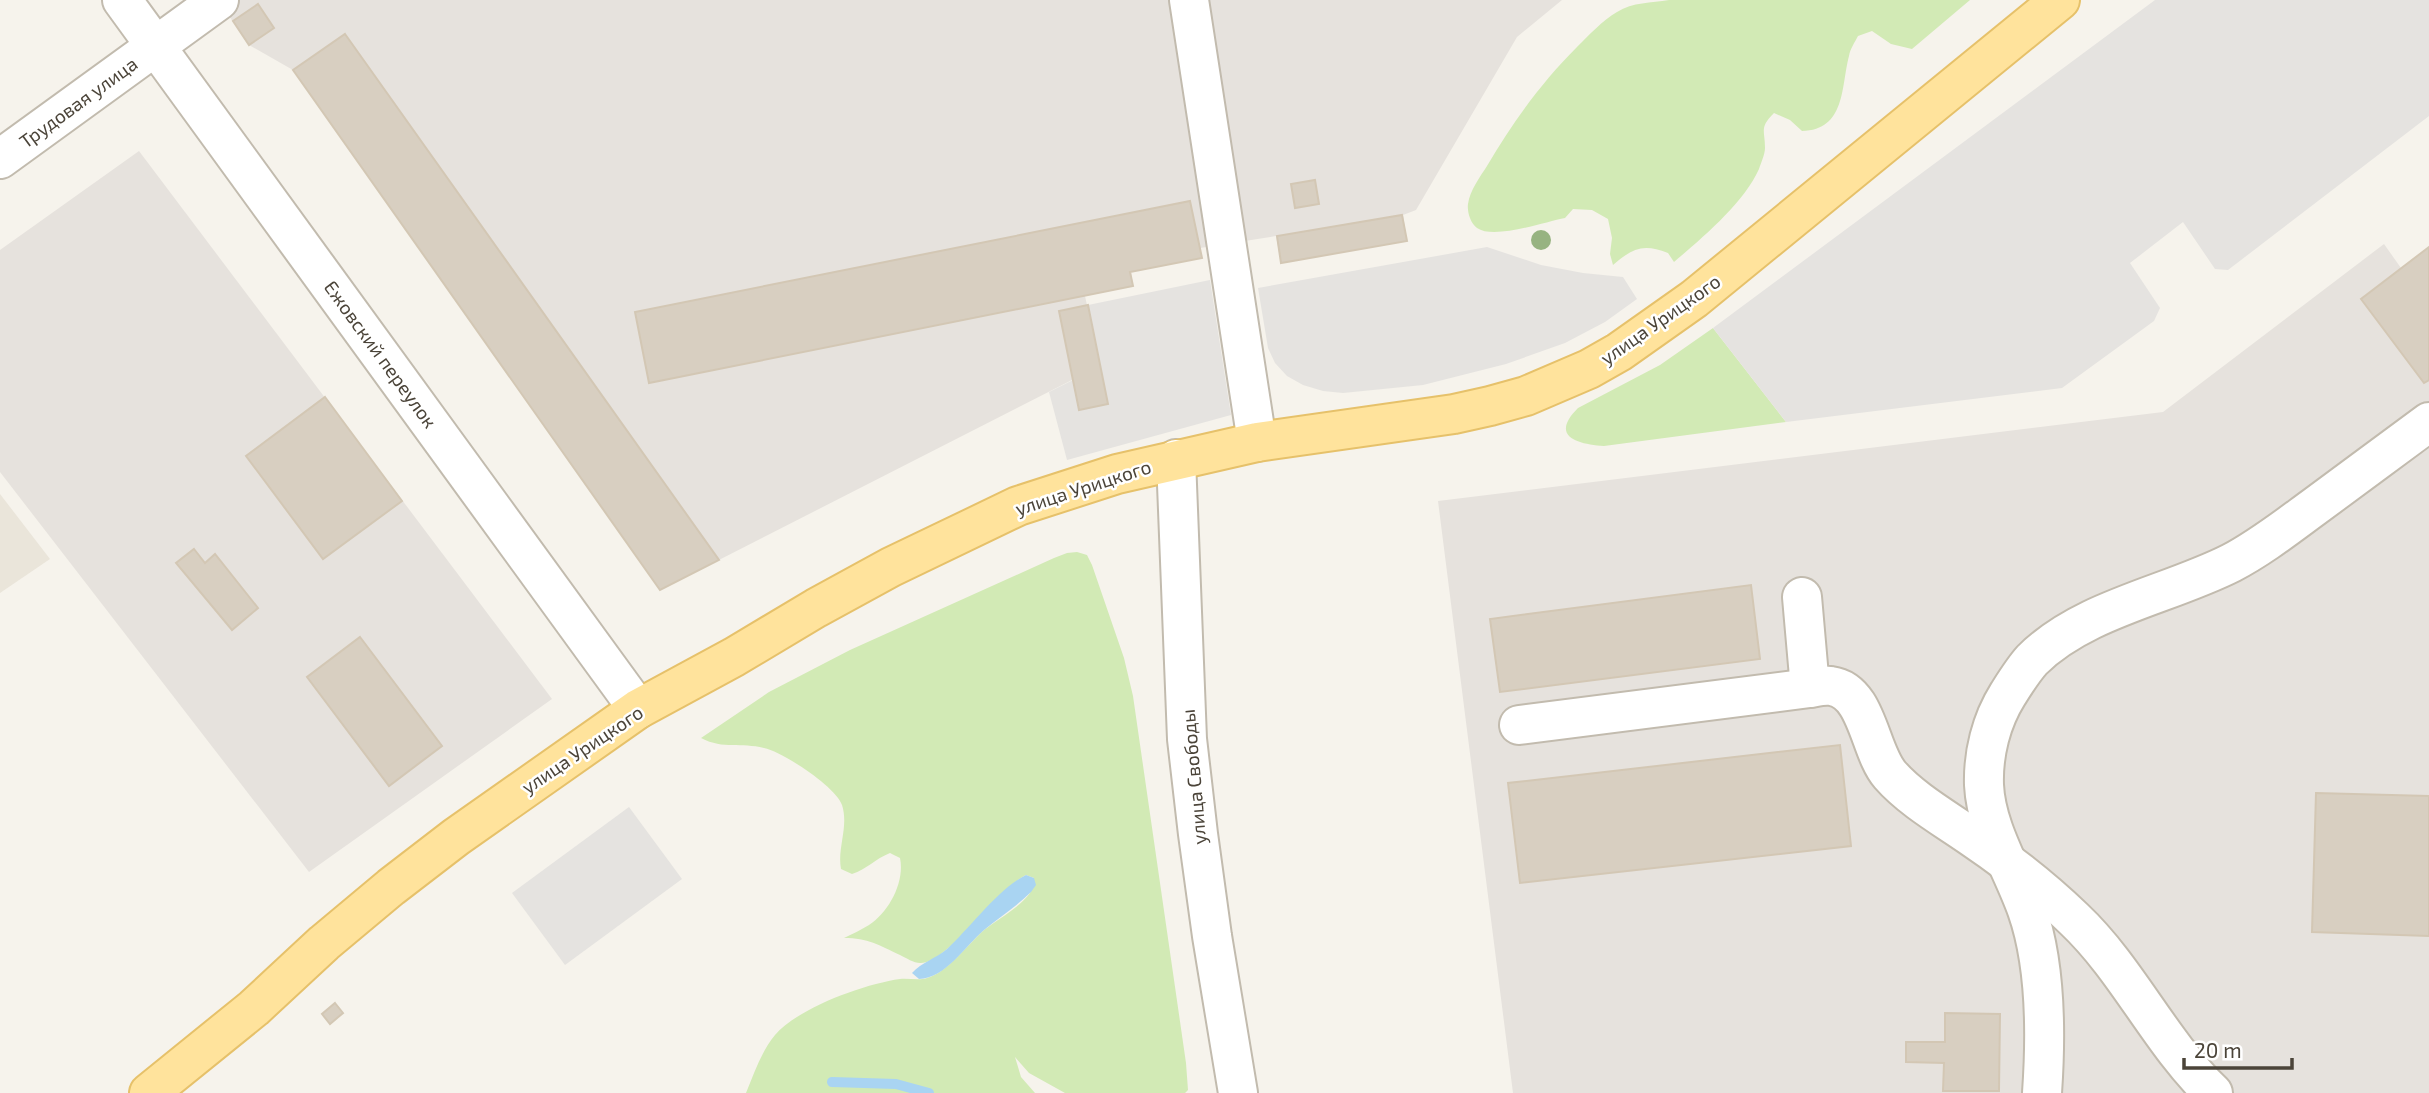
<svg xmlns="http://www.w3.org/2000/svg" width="2429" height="1093" font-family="'Exo 2',sans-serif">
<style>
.residential{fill:#eae5da}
.industrial{fill:#e6e2dd}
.green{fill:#d2eab5}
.parking{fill:#e5e3e0}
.water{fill:#a9d4f2}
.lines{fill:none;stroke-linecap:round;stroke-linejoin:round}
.stream{stroke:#a9d4f2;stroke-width:10}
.building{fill:#d8cfc1;stroke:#d3c7b4;stroke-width:2}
.minor-casing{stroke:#c2bbae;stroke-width:42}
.major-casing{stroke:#e6c16a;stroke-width:42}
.minor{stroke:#fff;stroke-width:38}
.major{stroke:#ffe39c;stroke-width:38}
.tree{fill:#97b381}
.labels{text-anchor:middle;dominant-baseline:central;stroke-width:5;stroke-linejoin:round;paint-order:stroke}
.street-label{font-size:19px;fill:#4b4439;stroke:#fff}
</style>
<rect width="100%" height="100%" fill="#f6f3ec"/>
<!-- residential -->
<polygon class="residential" points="0,494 50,559 0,593"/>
<!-- industrial -->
<g class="industrial">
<polygon points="218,0 1562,0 1517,37 1416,210 1403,215 1407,241 1281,263 1276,236 1200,248 1202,258 1131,272 1133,286 1085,296 1108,404 1079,410 1072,380 660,590 293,70 249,45"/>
<polygon points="139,151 552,699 309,872 0,472 0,250"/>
<polygon points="2384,244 2401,268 2429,247 2429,1093 1513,1093 1438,501 2163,412"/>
</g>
<!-- green -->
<g class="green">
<path d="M1669 0H1970L1912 49 1891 44 1872 31 1858 36C1855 42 1850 49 1849 56 1841 86 1846 130 1802 131L1790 120 1774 113C1759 128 1765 130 1765 148 1765 154 1761 163 1759 169 1744 203 1702 238 1674 262L1668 253C1643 243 1633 248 1613 265L1610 254 1612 238 1608 219 1592 210 1573 209 1565 218C1544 222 1494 240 1477 228 1470 223 1467 211 1468 204 1470 190 1480 177 1487 166 1513 122 1541 83 1577 47 1589 35 1602 21 1617 12 1633 2 1651 3 1669 0Z"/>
<path d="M1713 328 1786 422 1604 446C1578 444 1549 437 1578 408L1660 365Z"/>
<path d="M1077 552 1087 555 1092 565 1124 658 1133 696 1186 1063 1188 1090 1185 1093H1065L1029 1073 1015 1057 1021 1077 1035 1093H746C754 1074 761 1052 775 1035 798 1008 864 984 900 979 909 978 919 981 927 978 947 973 968 944 984 930 998 919 1019 908 1030 893 1032 889 1033 883 1034 878L1026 875C999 888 946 965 920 963 914 963 906 958 900 955 879 945 868 938 844 938 852 934 861 930 869 925 889 912 905 882 900 858L890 853C875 859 867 869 852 874L841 869C837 848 849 827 842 805 836 787 783 752 764 748 741 742 724 750 701 738L769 692 850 650 1054 558 1067 553Z"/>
</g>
<!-- parking -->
<g class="parking">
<polygon points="2155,0 2429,0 2429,116 2228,270 2215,269 2183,222 2130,263 2160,308 2154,321 2062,388 1786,422 1713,328"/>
<polygon points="1487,247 1541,265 1583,273 1623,277 1637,299 1605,322 1565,343 1506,364 1423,385 1343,393 1323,391 1303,385 1287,376 1275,363 1268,348 1258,288"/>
<polygon points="1210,280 1231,415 1067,460 1049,392 1073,380 1079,409 1088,305"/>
<polygon points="629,807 682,879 565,965 512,893"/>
</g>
<!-- water -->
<path class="water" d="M1026 875 1034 878 1036 885 1031 892C1017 906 1000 917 984 930 965 946 946 978 919 979L912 973C922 962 935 959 947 949 970 928 999 888 1026 875Z"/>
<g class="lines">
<!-- stream -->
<polyline class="stream" points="832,1082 896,1084 929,1093"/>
</g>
<!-- building -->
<g class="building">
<polygon points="258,4 274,28 249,45 233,21"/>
<polygon points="345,34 719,560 660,590 293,70"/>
<polygon points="1315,180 1319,204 1295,208 1291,184"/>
<polygon points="1190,201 1202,258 1130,272 1133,286 649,383 635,312"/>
<polygon points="1402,215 1407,241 1281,263 1277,236"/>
<polygon points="2429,247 2429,380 2424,383 2361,299"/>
<polygon points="1088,305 1108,404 1079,410 1059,311"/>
<polygon points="325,397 402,501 323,559 246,456"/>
<polygon points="194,549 205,563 215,554 258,608 232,630 176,563"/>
<polygon points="1751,585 1760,659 1500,692 1490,619"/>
<polygon points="360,637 442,746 389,786 307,677"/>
<polygon points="1840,745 1851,846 1520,883 1508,783"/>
<polygon points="2316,793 2429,796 2429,936 2312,932"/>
<polygon points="335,1003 343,1013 330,1024 322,1014"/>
<polygon points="1945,1013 2000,1014 1999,1091 1943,1091 1944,1063 1906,1062 1906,1042 1945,1042"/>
</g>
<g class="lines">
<!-- minor casing -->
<g class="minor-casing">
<g id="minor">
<polyline points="122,0 638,709"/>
<polyline points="1189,0 1257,442"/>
<polyline points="0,159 219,0"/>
<polyline points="1176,459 1187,739 1198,834 1212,936 1238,1093"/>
<path d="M1802 597 1810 688C1816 687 1825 685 1831 686 1868 691 1869 751 1890 775 1911 799 1944 818 1970 836 2007 861 2042 888 2074 919 2128 970 2159 1041 2213 1093"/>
<polyline points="1519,725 1810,688"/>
<path d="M2042 1093C2046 1036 2046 964 2027 910 2013 870 1986 829 1984 785 1983 754 1991 721 2008 694 2015 683 2023 670 2032 660 2083 609 2168 595 2231 563 2260 548 2288 526 2314 507 2352 479 2391 450 2429 422"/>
</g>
</g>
<!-- major casing -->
<g class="major-casing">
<polyline id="major" points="149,1093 254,1008 324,943 391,887 456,837 638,709 734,657 816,608 891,567 1018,506 1117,474 1257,442 1454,414 1490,406 1526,396 1589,369 1619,352 1694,299 2060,0"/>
</g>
<!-- minor -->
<use href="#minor" class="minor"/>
<!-- major -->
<use href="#major" class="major"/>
</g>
<!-- trees -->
<circle class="tree" cx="1541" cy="240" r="10"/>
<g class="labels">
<!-- street labels -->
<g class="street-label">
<text transform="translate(78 102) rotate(-36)">Трудовая улица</text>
<text transform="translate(1660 319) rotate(-35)">улица Урицкого</text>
<text transform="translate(381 354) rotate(54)">Ежовский переулок</text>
<text transform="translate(1083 487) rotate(-18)">улица Урицкого</text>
<text transform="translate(582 749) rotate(-34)">улица Урицкого</text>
<text transform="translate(1193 777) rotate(-95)">улица Свободы</text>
</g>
</g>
<!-- scale -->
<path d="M2184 1058v10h108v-10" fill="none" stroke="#4b4439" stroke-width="3.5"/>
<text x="2194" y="1058" font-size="21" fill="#4b4439" stroke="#ffffff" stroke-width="5" paint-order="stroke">20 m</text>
</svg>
